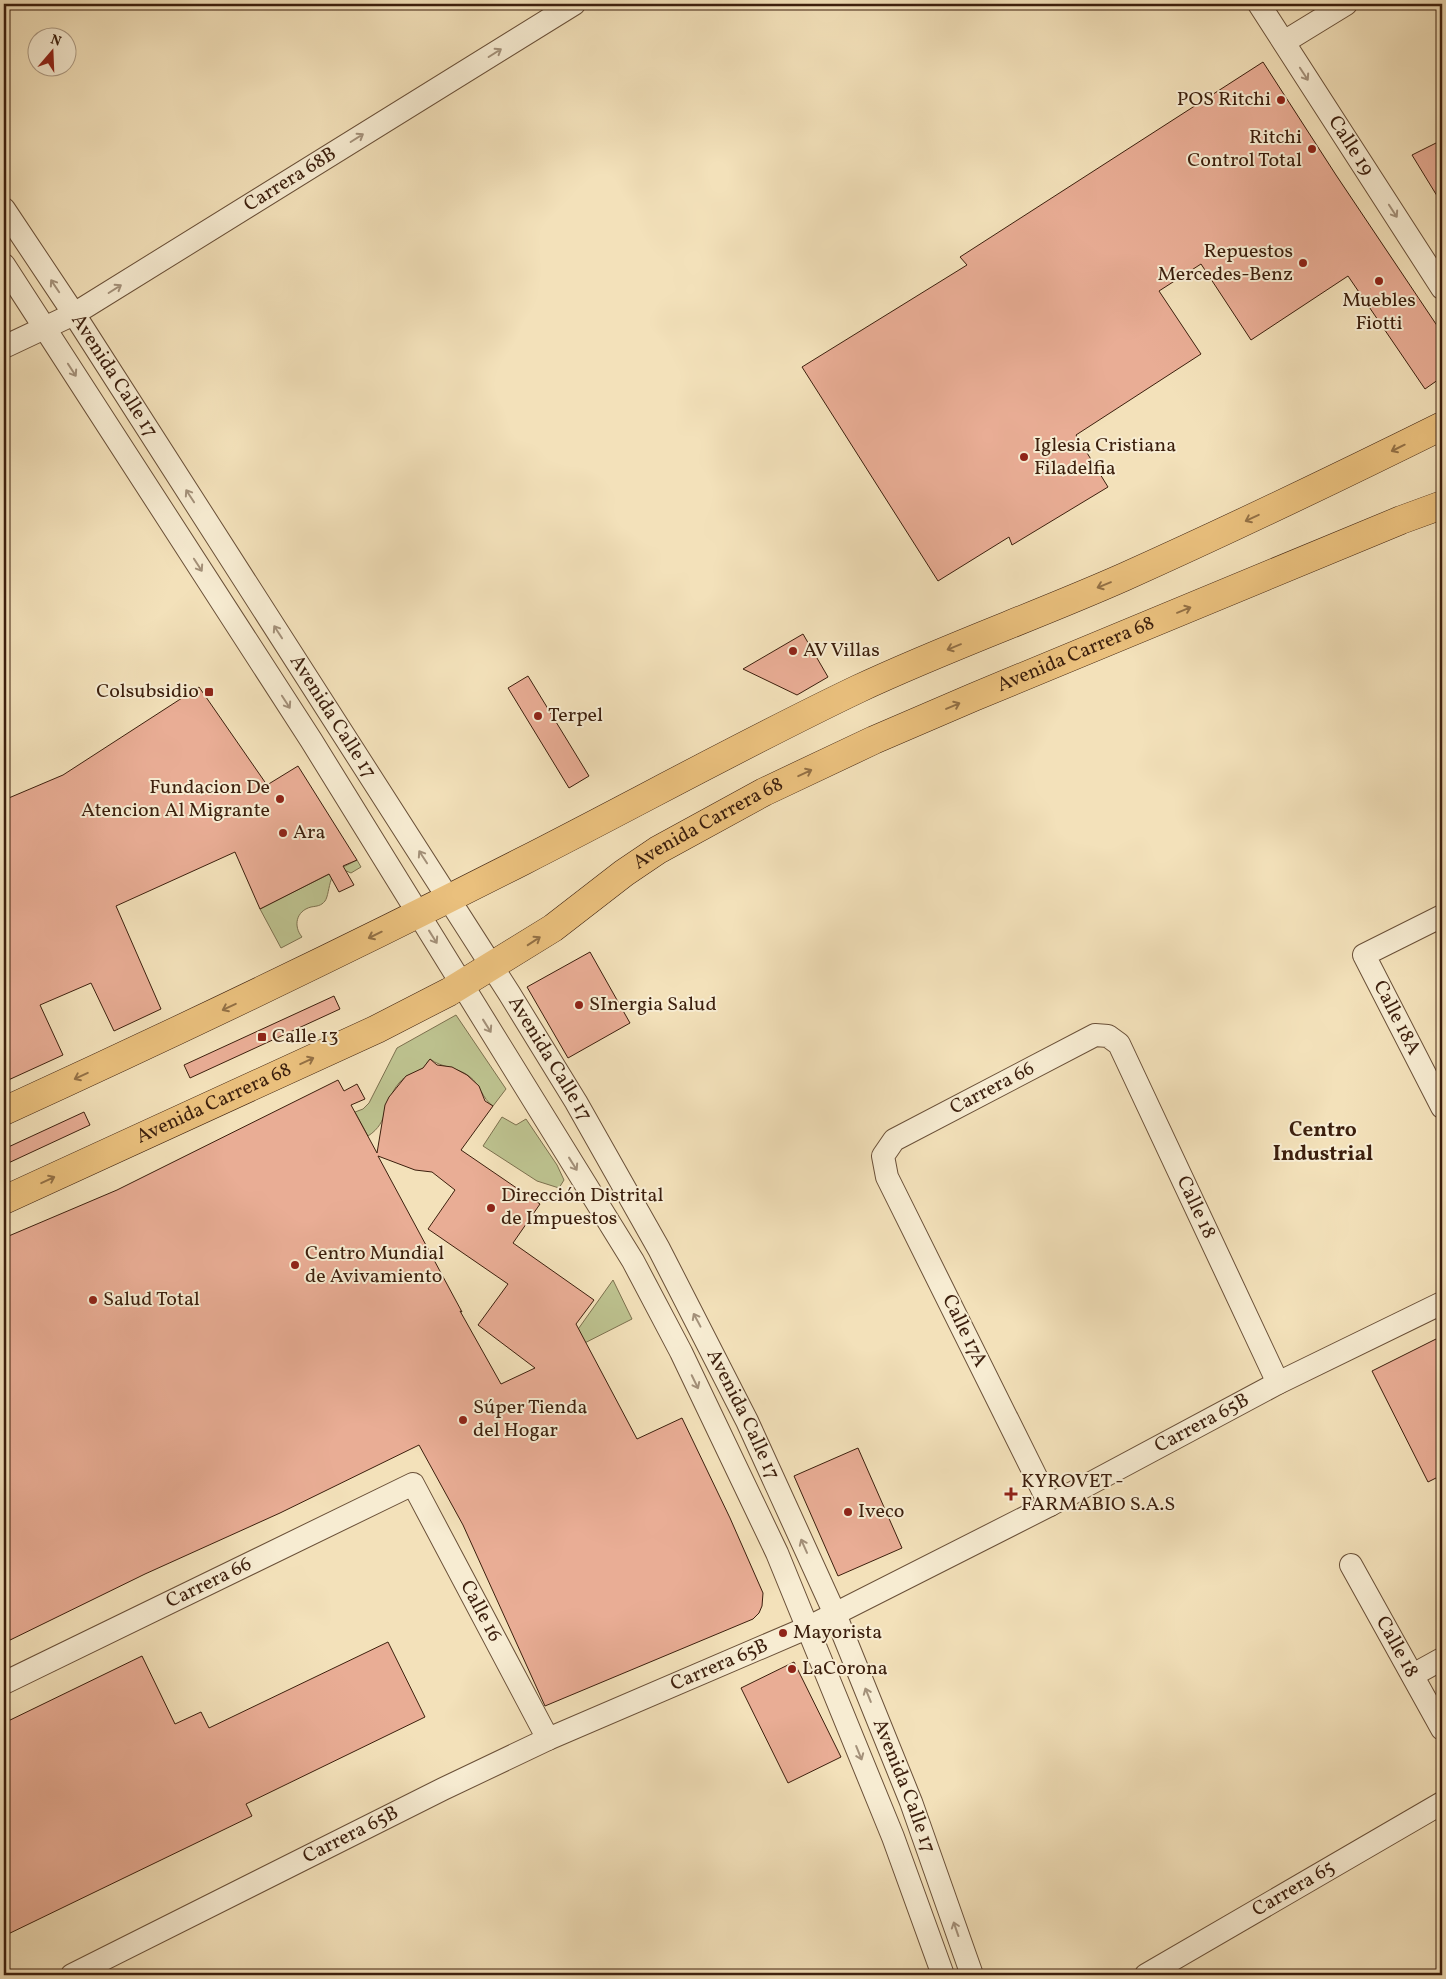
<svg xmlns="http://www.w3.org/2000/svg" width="1446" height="1979" font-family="Vollkorn,serif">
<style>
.green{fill:#bdc28f;stroke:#7c704e}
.building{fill:#e9ad95;stroke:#3c1f0d;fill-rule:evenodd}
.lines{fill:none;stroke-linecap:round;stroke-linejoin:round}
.minor-casing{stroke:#6a5038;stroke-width:24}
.major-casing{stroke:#3c1f0d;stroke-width:29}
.minor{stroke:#f7ecd2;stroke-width:22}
.major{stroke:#eac07d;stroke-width:28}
.oneway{stroke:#a39079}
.oneway2{stroke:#937045}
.poi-dot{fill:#8f2418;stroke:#f7ecd2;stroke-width:2}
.labels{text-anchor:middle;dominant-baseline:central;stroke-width:4;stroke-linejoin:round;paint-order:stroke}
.poi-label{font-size:20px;fill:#3c1f0d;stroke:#f7ecd2;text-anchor:start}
.street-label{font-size:20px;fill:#3c1f0d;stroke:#f7ecd2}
.neighbourhood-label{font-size:21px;font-weight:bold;fill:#3c1f0d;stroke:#f7ecd2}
</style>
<rect width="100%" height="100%" fill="#f3e1ba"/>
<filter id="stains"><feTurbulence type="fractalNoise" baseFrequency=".004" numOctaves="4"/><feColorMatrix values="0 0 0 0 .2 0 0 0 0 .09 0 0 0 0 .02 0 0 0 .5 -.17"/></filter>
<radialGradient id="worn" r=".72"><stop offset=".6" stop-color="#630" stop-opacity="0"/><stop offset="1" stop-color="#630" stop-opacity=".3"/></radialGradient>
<!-- green -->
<g class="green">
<path d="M357 860 361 867 351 873C327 861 331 893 325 901 321 906 317 906 311 907 296 911 293 926 302 937L281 948 260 909Z"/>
<path d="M456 1015 506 1089 493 1106C482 1099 481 1085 469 1076 457 1067 442 1068 430 1059 427 1062 425 1067 422 1069 414 1074 406 1074 399 1083 382 1103 390 1122 368 1136L355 1112 363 1109 369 1103 397 1048Z"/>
<polygon points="502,1117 516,1125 526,1119 557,1165 564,1180 559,1188 537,1181 483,1146"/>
<polygon points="613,1280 632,1319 559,1356"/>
</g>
<!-- building -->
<g class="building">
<polygon points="1263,62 1336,175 1442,333 1442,377 1425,389 1348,276 1251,340 1201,264 1159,291 1201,354 1076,435 1108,487 1012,545 1009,537 938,581 802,367 967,265 960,257"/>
<polygon points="1442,140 1442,204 1412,155"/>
<polygon points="803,634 828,677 797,695 743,669"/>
<polygon points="528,676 589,776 569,788 508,688"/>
<polygon points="199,687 267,785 298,766 357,860 343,866 354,885 339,892 329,874 260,909 235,852 116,906 161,1009 114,1031 91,983 40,1005 63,1055 4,1082 4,800 63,775"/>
<polygon points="590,952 630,1023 568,1058 527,987"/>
<polygon points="334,996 340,1009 190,1078 184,1065"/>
<path d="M430 1059 437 1065 452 1067 467 1075 479 1086 485 1101 493 1106 461 1150 540 1204 513 1243 594 1300 576 1324 637 1439 682 1418 730 1518 763 1593 762 1606 759 1613 753 1619 545 1706 463 1525 419 1445 280 1513 145 1574 4 1643V1238L117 1190 338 1080 344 1091 357 1084 365 1099 351 1105 377 1153 385 1105 389 1097 406 1076 423 1068ZM378 1156 415 1170 432 1172 455 1190 428 1229 508 1284 478 1325 535 1368 501 1384 460 1311 462 1312Z"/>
<polygon points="84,1112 90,1125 4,1165 4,1149"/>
<polygon points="1442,1336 1442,1475 1428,1482 1372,1371"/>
<polygon points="858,1448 902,1548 838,1576 794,1476"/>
<polygon points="388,1642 425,1717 246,1804 252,1816 4,1936 4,1723 142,1656 175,1724 201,1712 209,1728"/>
<polygon points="794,1662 841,1757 788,1783 741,1688"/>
</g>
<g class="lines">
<!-- minor casing -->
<g class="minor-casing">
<g id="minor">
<path id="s1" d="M1259 4 1442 288"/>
<polyline points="1284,42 1346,4"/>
<path id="s2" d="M4 209 74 314 509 993 576 1102 659 1249 747 1421 835 1614 911 1802 972 1975"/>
<polyline points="4,265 311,740 633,1261 681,1352 777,1553 893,1837 943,1975"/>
<path id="s3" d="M4 347 74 314 574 4"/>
<path id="s4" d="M1442 916 1364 955 1442 1107"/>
<path id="s5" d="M1050 1505 887 1177 883 1156 894 1140 1095 1035 1108 1036 1119 1044 1278 1383"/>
<path id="s6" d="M1351 1565 1442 1729"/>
<polyline points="1413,1675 1442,1659"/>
<path id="s7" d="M4 1683 413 1484 548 1739"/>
<path id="s8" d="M72 1975 443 1789 548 1739 809 1627 1050 1505 1278 1383 1442 1303"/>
<path id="s9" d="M1146 1975 1442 1803"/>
</g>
</g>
<!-- major casing -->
<g class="major-casing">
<g id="major">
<path d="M4 1111C179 1031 352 948 523 861 635 804 745 743 858 689 945 648 1036 616 1124 577 1231 529 1337 478 1442 426"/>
<path id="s10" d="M4 1200 377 1029 449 992 553 928 624 873 658 850 764 792 874 740 974 697 1401 520 1442 505"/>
</g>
</g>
<!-- minor -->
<use href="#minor" class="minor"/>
<!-- major -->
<use href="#major" class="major"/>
</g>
<!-- one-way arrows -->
<defs><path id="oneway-shaft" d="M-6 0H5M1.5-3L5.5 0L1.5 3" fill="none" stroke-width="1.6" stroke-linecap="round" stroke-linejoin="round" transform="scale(1.25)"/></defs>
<g class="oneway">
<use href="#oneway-shaft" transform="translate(495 53) rotate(-32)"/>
<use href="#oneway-shaft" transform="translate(1304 74) rotate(57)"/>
<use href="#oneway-shaft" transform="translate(357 138) rotate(-32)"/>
<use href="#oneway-shaft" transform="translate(1393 211) rotate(57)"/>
<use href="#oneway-shaft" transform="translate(55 286) rotate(-124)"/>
<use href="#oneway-shaft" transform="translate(115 289) rotate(-32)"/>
<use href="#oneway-shaft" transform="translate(72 370) rotate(57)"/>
<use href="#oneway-shaft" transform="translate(190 496) rotate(-123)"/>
<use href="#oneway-shaft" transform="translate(198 565) rotate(57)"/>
<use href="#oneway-shaft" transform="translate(278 632) rotate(-123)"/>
<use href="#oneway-shaft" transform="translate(286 702) rotate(57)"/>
<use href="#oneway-shaft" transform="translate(423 857) rotate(-123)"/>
<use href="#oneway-shaft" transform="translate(433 937) rotate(58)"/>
<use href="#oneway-shaft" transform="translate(487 1026) rotate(58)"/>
<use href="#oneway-shaft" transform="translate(573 1164) rotate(58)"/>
<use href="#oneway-shaft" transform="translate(697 1320) rotate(-118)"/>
<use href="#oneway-shaft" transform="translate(695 1382) rotate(64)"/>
<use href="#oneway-shaft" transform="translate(804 1546) rotate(-114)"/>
<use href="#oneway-shaft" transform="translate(868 1695) rotate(-112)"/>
<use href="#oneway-shaft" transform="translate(859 1753) rotate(68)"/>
<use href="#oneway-shaft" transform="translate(956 1929) rotate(-109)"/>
</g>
<g class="oneway2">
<use href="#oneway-shaft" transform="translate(1398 448) rotate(154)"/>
<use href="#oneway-shaft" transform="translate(1252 518) rotate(155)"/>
<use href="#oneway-shaft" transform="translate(1104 585) rotate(158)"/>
<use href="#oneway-shaft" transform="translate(1184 610) rotate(-22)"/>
<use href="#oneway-shaft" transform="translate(954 647) rotate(158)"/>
<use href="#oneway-shaft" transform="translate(953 706) rotate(-23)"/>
<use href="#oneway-shaft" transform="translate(805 773) rotate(-25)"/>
<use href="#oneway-shaft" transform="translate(375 935) rotate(154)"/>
<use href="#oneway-shaft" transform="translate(534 941) rotate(-33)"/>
<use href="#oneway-shaft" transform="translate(229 1007) rotate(155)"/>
<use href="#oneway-shaft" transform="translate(307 1061) rotate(-25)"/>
<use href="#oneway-shaft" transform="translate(81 1076) rotate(155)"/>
<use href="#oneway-shaft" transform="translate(48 1180) rotate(-25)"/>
</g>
<!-- markers -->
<g class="poi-dot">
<circle cx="1281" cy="100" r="5"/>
<circle cx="1312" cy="149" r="5"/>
<circle cx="1303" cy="263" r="5"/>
<circle cx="1379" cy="281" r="5"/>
<circle cx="1024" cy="457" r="5"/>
<circle cx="793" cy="651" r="5"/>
<rect x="204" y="687" width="10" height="10" rx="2.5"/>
<circle cx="538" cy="716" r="5"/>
<circle cx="280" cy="799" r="5"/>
<circle cx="283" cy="833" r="5"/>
<circle cx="579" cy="1005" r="5"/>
<rect x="257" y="1032" width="10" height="10" rx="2.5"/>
<circle cx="491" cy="1208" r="5"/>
<circle cx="295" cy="1265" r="5"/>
<circle cx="93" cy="1300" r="5"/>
<circle cx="463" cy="1420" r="5"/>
<path d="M1008.5 1486.5h5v5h5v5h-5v5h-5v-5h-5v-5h5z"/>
<circle cx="848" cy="1512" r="5"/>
<circle cx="783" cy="1633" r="5"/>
<circle cx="792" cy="1669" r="5"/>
</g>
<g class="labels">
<!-- poi labels -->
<g class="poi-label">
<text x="1271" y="100" text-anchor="end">POS Ritchi</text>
<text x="1302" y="138" text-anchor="end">Ritchi<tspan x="1302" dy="23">Control Total</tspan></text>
<text x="1293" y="252" text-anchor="end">Repuestos<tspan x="1293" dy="23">Mercedes-Benz</tspan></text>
<text x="1379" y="301" text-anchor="middle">Muebles<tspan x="1379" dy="23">Fiotti</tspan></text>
<text x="1034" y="446">Iglesia Cristiana<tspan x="1034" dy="23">Filadelfia</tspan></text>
<text x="803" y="651">AV Villas</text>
<text x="199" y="692" text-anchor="end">Colsubsidio</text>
<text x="548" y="716">Terpel</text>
<text x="270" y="788" text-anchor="end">Fundacion De<tspan x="270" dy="23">Atencion Al Migrante</tspan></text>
<text x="293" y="833">Ara</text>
<text x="589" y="1005">SInergia Salud</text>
<text x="272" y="1037">Calle 13</text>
<text x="501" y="1196">Dirección Distrital<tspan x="501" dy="23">de Impuestos</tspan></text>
<text x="305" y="1254">Centro Mundial<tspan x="305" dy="23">de Avivamiento</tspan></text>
<text x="103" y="1300">Salud Total</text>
<text x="473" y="1408">Súper Tienda<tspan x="473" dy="23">del Hogar</tspan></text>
<text x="1021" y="1482">KYROVET -<tspan x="1021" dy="23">FARMABIO S.A.S</tspan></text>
<text x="858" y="1512">Iveco</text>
<text x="793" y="1633">Mayorista</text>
<text x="802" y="1669">LaCorona</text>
</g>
<!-- street labels -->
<g class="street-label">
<text stroke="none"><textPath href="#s1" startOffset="169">Calle 19</textPath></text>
<text stroke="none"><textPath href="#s3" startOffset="332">Carrera 68B</textPath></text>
<text stroke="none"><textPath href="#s2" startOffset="200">Avenida Calle 17</textPath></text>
<text stroke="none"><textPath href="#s10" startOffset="1206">Avenida Carrera 68</textPath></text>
<text stroke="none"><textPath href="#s2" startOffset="605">Avenida Calle 17</textPath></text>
<text stroke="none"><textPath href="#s10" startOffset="801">Avenida Carrera 68</textPath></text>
<text stroke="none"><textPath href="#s4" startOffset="158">Calle 18A</textPath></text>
<text stroke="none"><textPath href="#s2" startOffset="1010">Avenida Calle 17</textPath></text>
<text stroke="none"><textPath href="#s5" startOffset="518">Carrera 66</textPath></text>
<text stroke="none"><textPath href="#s10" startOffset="231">Avenida Carrera 68</textPath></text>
<text stroke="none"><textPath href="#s5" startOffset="841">Calle 18</textPath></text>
<text transform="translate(964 1331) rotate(64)">Calle 17A</text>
<text stroke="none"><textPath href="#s2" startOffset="1415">Avenida Calle 17</textPath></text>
<text stroke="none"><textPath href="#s8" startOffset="1258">Carrera 65B</textPath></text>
<text stroke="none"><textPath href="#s7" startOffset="228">Carrera 66</textPath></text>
<text stroke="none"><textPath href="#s7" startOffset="599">Calle 16</textPath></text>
<text stroke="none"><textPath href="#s6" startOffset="94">Calle 18</textPath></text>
<text stroke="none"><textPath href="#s8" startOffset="718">Carrera 65B</textPath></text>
<text stroke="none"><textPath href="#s2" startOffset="1820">Avenida Calle 17</textPath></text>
<text stroke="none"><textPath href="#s8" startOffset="312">Carrera 65B</textPath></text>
<text stroke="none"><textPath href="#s9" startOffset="171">Carrera 65</textPath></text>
</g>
<!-- neighbourhood labels -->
<g class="neighbourhood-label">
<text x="1323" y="1130">Centro<tspan x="1323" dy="24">Industrial</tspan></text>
</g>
</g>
<!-- margin -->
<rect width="1446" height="1979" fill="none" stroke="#f3e1ba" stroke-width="20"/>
<rect x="5" y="5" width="1436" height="1969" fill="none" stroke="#3c1f0d" stroke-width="2.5"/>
<rect x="10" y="10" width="1426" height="1959" fill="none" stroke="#3c1f0d"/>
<!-- north arrow -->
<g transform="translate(52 52) rotate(19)"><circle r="24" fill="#f7ecd2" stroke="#ac9a83"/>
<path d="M0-4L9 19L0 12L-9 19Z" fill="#8f2418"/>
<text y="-8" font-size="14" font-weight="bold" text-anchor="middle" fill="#3c1f0d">N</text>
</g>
<rect width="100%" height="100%" filter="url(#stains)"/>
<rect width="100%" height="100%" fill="url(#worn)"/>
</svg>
